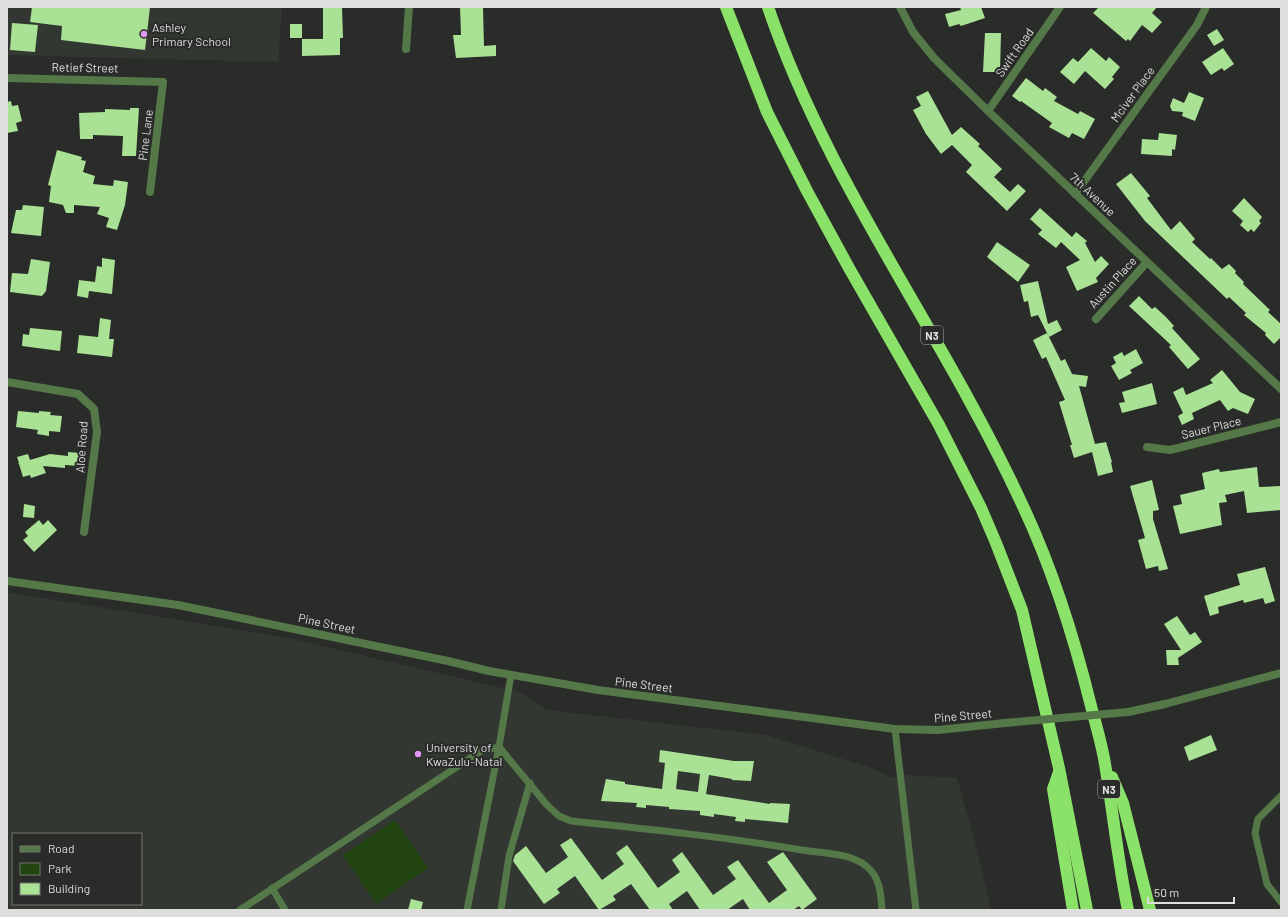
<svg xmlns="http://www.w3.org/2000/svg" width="1288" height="917" font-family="Barlow,sans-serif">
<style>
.built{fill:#323731;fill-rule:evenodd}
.green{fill:#214411}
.building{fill:#a9e195;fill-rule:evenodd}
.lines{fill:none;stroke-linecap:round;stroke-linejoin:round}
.lane{stroke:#557849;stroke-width:7}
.street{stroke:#557849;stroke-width:8}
.highway{stroke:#8be269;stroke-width:12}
.street-bridge{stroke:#557849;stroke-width:8}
.poi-dot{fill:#dd99f3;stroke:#2a2c29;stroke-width:1.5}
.labels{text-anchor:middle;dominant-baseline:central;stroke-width:4;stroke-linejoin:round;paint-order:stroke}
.shield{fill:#2a2c29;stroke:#a8a9a7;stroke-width:1}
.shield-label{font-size:11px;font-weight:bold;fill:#dedfdd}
.poi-label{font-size:12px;fill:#dedfdd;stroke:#2a2c29;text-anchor:start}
.street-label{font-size:12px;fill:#dedfdd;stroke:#2a2c29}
</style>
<rect width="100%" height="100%" fill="#2a2c29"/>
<!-- built -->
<g class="built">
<polygon points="8,7 282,7 278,62 7,55"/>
<path d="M7 592 288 638 520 692 547 710 766 735 872 768 892 778 906 775 957 778 975 842 991 910H7ZM13 834H141V904H13Z"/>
</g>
<!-- green -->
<polygon class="green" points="395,820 428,868 376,904 343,855"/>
<!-- building -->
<g class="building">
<polygon points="32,7 150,7 145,50 61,40 62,26 30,22"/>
<polygon points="323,7 342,7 343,38 340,38 340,55 302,56 302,39 323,39"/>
<polygon points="460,7 483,8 484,46 496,45 496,56 456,58 453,35 461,35"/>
<polygon points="960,7 981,7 985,18 961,26 959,24 949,27 945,14 961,10"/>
<polygon points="1099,7 1157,7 1152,13 1162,22 1152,33 1142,25 1130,41 1128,39 1126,41 1093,13"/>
<polygon points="12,23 38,25 35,52 10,50"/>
<rect x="290" y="24" width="12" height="14"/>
<polygon points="1217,29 1224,40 1214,46 1207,35"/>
<polygon points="985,33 1001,33 1000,72 983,72"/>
<polygon points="1091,48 1106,61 1109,57 1120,67 1112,77 1114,79 1105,89 1085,71 1074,84 1060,72 1073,58 1078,62"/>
<polygon points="1223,48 1234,64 1224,71 1222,68 1211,75 1202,62"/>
<polygon points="1026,78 1043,91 1045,88 1057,97 1054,101 1078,114 1080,111 1095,119 1084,139 1072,133 1069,138 1049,127 1052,123 1021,101 1020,102 1012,96"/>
<polygon points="928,91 952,135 961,127 980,144 978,146 1002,169 994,177 1010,192 1018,184 1026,191 1007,211 966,172 972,165 952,145 941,154 926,134 913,110 921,106 916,97"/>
<polygon points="1189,92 1204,98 1195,121 1182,116 1183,112 1172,111 1170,106 1173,98 1184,103"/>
<polygon points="11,101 12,106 18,105 22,121 16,123 18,131 7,133 7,102"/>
<polygon points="130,108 139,108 136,156 122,156 123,136 93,135 93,139 80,139 79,113 105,112 105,109 130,110"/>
<polygon points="1159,133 1177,135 1175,150 1172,149 1172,156 1141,154 1142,139 1158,140"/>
<polygon points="57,150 82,157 81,160 86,161 83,172 95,176 93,184 113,186 114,180 128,182 125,205 117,230 106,227 109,218 97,214 100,207 74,205 74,213 66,213 63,205 49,202 51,186 48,185"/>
<polygon points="1131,173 1150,196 1147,198 1171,230 1180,221 1195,239 1192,242 1210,259 1211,258 1222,269 1229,264 1236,271 1235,273 1244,282 1243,284 1270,310 1268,312 1281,324 1281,337 1274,344 1265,335 1266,333 1244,315 1246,313 1229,297 1227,299 1145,221 1116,184"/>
<polygon points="1244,198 1262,217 1259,221 1261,223 1254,232 1251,229 1248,232 1240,225 1243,221 1232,211"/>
<polygon points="23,205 44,207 41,236 11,233 16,210 22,210"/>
<polygon points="1040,208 1072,237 1076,232 1087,241 1085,243 1095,262 1101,256 1109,264 1096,278 1098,282 1077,291 1066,267 1080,260 1061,242 1056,248 1038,234 1042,230 1030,219"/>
<polygon points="997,242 1030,265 1018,282 987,257"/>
<polygon points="102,258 115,260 112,294 89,291 88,298 77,296 79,280 95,282 97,266 102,267"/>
<polygon points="31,259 50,262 46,291 42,296 10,292 12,273 28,274"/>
<polygon points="1038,281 1048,324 1057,320 1062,330 1049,337 1038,315 1031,317 1028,301 1024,302 1020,285"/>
<polygon points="1139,296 1152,309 1155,307 1166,317 1174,326 1172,328 1200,359 1188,369 1169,347 1171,345 1129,306"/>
<polygon points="100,318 111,320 109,339 114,339 112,357 77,353 79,335 98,337"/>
<polygon points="30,328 62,331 60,351 22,346 23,334 29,335"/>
<polygon points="1047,333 1061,361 1065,359 1072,374 1088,376 1086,387 1079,386 1095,444 1106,442 1112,462 1111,462 1113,472 1098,476 1092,452 1074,458 1070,445 1072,445 1059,402 1065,400 1046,357 1042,359 1033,340"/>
<polygon points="1136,349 1143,363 1130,370 1132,373 1119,380 1111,366 1116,363 1113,357 1122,352 1124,356"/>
<polygon points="1222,370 1240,392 1255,399 1248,414 1233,408 1228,411 1220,400 1192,413 1194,419 1182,425 1178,416 1183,413 1173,392 1183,387 1186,395 1213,383 1210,380"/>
<polygon points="1152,383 1157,404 1122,413 1119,403 1125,402 1122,392"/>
<polygon points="18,411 39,413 39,411 51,412 50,415 62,416 60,432 49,431 49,436 37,434 38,430 16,427"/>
<polygon points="68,452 80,453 80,466 65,465 65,468 43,466 46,473 31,478 30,475 23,477 19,464 18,464 19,463 17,457 28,454 30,460 50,454 68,456"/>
<polygon points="1257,467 1259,487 1281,486 1281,510 1247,513 1244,491 1225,495 1227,502 1219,503 1222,525 1180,534 1173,506 1182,504 1180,495 1205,489 1202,473 1219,469 1220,472"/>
<polygon points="1152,480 1159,510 1153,511 1153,519 1168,569 1159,571 1158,566 1146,569 1138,540 1145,538 1130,486"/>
<polygon points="24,504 35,506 34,518 23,517"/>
<polygon points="39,520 43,525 48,520 57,530 34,552 23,540 28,536 25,532"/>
<polygon points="1265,567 1275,601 1265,604 1263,598 1244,603 1243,600 1218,607 1219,613 1210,616 1204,596 1240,585 1237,574"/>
<polygon points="1177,616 1190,635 1195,632 1202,642 1178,658 1179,665 1167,665 1166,650 1181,650 1164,624"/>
<polygon points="1211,735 1217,750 1189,761 1184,747"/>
<path d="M660 750 734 761H754L751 781 732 780V779L709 775 706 794 770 804V803L790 804 788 823 745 819V822L735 821 736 817 714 814V817L700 815V811L669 809V807L646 805V808L636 807 637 803 601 801 606 779 625 782V784L662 789 665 763 659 762ZM678 771 700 774 698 792 676 789Z"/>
<polygon points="571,838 602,880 624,864 616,853 627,845 658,888 680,872 672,860 682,852 713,895 736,879 727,867 738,860 769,903 787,890 767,862 783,852 817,899 802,910 799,906 793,910 750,910 743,899 727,910 700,910 687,891 669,904 673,910 650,910 631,884 613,896 616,900 599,910 575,876 557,889 560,893 544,904 513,861 515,855 526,846 546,873 568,857 560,845"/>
<polygon points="411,899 423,902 421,910 408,910"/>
</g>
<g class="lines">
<!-- lane -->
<g class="lane">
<polyline points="895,729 916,910"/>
<polyline points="1281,796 1258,819 1255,833 1267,884 1281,902"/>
<polyline points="272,888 285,910"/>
<path d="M240 910 481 751 499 747 547 805 559 816 571 821C648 829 725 837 802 850 822 853 850 853 866 866 880 876 881 894 882 910"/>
<polyline points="467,910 499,747 511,675"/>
<polyline points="501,910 509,856 530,783"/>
</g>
<!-- street -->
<g class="street">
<polyline points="900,7 913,32 934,58 988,111 1281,389"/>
<polyline points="406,49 409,7"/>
<polyline points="7,78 163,82 150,192"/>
<polyline points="988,111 1060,7"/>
<polyline points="1075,194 1197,25 1206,7"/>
<polyline points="1096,319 1147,262"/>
<polyline points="7,382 78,394 94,409 97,432 84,532"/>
<polyline points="1147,447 1170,450 1281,422"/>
<polyline points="7,581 178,605 448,661 489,671 598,690 895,729 938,730 1005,723"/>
<polyline points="1128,712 1165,704 1281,673"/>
</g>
<!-- highway -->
<g class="highway">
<polyline points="726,7 767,112 807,191 849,268 939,425 981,508 996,543 1022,610 1059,768 1087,910"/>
<path d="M768 7C828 184 943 333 1021 502 1052 567 1074 637 1091 706 1096 725 1102 745 1105 764 1113 812 1118 862 1128 910"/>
<polyline points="1059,772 1053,789 1073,910"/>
<polyline points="1112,777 1123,803 1150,910"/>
</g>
<!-- street-bridge -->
<polyline class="street-bridge" points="1005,723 1128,712"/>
</g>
<!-- markers -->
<g class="poi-dot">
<circle cx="144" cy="34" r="4"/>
<circle cx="418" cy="754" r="4"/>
</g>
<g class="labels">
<!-- shield labels -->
<g class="shield">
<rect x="921" y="326" width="22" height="18" rx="3"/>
<rect x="1098" y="780" width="22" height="18" rx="3"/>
</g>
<g class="shield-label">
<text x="932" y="335">N3</text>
<text x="1109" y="789">N3</text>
</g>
<!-- poi labels -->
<g class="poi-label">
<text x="152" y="27">Ashley<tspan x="152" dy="14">Primary School</tspan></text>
<text x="426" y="747">University of<tspan x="426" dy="14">KwaZulu-Natal</tspan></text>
</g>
<!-- street labels -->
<g class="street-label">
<text transform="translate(1014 52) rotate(-55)">Swift Road</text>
<text transform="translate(85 67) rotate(1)">Retief Street</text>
<text transform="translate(1132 94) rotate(-54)">Mciver Place</text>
<text transform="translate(145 135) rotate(-83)">Pine Lane</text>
<text transform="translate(1093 194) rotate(43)">7th Avenue</text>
<text transform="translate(1112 282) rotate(-48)">Austin Place</text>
<text transform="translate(1211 427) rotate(-14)">Sauer Place</text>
<text transform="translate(81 447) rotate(-86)">Aloe Road</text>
<text transform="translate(327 623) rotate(12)">Pine Street</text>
<text transform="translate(644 684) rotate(7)">Pine Street</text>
<text transform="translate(963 715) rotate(-5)">Pine Street</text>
</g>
</g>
<!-- border -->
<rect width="1288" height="917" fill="none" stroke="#dedfdd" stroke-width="16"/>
<!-- legend -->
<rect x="12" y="833" width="130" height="72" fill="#2a2c29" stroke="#727471"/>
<rect x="20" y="846" width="20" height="6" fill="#557849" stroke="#727471"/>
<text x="48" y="853" font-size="12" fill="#dedfdd">Road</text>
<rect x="20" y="863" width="20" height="12" fill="#214411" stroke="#727471"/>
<text x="48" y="873" font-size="12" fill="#dedfdd">Park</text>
<rect x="20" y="883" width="20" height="12" fill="#a9e195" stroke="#727471"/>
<text x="48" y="893" font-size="12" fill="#dedfdd">Building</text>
<!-- scale -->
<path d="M1148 897v6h86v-6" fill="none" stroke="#dedfdd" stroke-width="2"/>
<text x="1154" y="897" font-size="12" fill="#dedfdd" stroke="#2a2c29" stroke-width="3" paint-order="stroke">50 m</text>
</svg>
